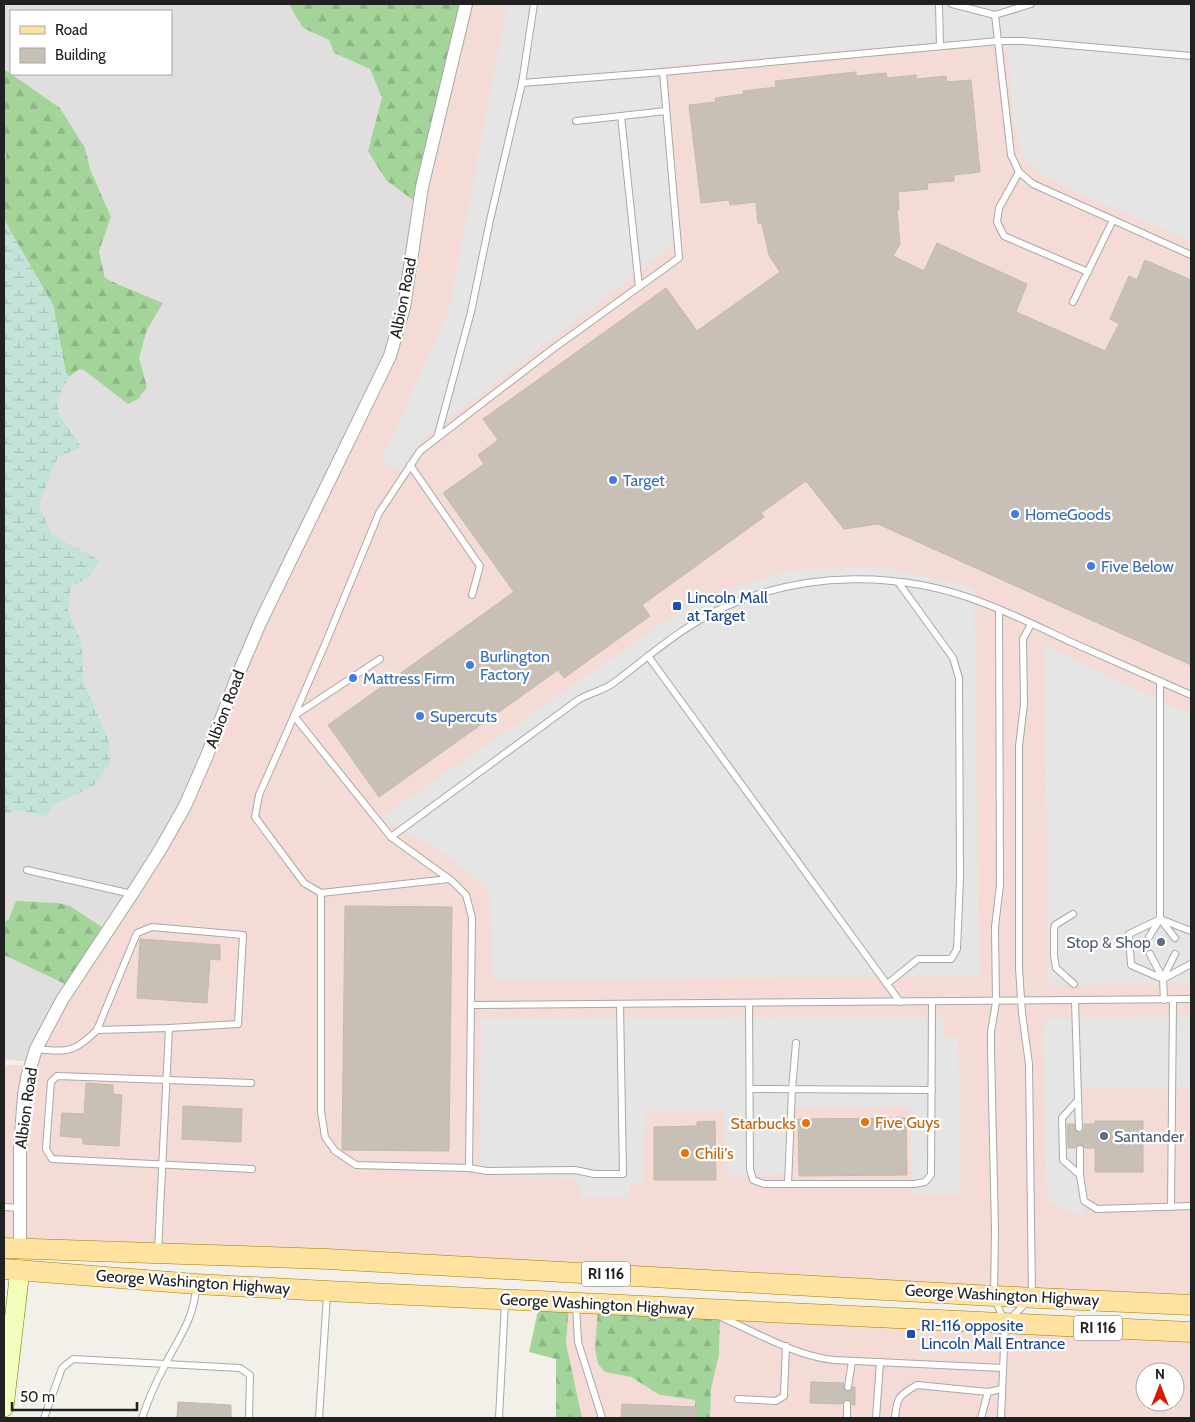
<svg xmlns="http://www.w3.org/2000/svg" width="1195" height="1422" font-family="Cabin,sans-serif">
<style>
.residential{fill:#e0dede;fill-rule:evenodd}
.commercial{fill:#f4dbd6;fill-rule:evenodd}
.forest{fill:url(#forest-firs)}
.wetland{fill:url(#wetland-marsh)}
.parking{fill:#e5e5e5}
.building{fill:#c8c0b6;stroke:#c5b9a8}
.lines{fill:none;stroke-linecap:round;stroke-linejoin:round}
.lane-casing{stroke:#a8a8a8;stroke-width:8}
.street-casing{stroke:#a8a8a8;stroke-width:14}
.secondary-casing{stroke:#628100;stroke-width:20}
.primary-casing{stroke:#9f7f00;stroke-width:21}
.lane{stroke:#fff;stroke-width:6}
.street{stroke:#fff;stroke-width:12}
.secondary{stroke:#f2feba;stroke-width:19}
.primary{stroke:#ffe2a0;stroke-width:20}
.shop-dot{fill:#3f7fe0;stroke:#fff;stroke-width:2}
.transit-dot{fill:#1a4fb4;stroke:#fff;stroke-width:2}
.service-dot{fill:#5c6f8a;stroke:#fff;stroke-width:2}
.food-dot{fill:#e8710a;stroke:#fff;stroke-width:2}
.labels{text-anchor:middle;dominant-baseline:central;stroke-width:4.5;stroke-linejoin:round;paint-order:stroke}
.shield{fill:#fff;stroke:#646464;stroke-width:1}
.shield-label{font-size:15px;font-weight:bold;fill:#212121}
.street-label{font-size:16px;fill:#212121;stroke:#fff}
.shop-label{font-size:16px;fill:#366cbe;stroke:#fff;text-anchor:start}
.transit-label{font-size:16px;fill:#164399;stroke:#fff;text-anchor:start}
.service-label{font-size:16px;fill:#4e5e75;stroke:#fff;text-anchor:end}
.food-label{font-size:16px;fill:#c56008;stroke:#fff;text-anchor:start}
</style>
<defs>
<pattern id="forest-firs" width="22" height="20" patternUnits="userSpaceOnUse" patternTransform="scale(1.25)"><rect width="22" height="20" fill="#a3d499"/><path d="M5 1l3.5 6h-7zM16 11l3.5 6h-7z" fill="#8cb684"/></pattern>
<pattern id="wetland-marsh" width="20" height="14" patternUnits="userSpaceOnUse" patternTransform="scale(1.25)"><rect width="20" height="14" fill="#c3e2d8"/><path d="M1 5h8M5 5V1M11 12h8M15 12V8" fill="none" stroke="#a7c2b9"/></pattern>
</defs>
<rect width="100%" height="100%" fill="#f2f0e8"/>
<!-- residential -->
<g class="residential">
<path d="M4 4H289L303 28 329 40 334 53 370 69 382 98 374 132 369 144 421 206 402 331 201 770 108 931 70 906 9 919 4 922V816L14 810 46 816 52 806 94 786 110 744 84 682 82 643 68 610 71 587 88 578 100 560 52 535 39 505 58 457 82 446 59 414 58 399 69 377 79 368 147 387 139 358 147 330 163 303 105 278 99 251 111 217 90 169 85 148 60 108 4 69ZM11 11H171V74H11Z"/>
<polygon points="4,955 67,985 31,1062 4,1059"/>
</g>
<!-- commercial -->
<g class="commercial">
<polygon points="468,4 1191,4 1191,1308 569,1276 4,1255 4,1065 28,1065 53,1014 153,865 266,615 402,331 413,248"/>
<polygon points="569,1307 598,1309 605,1372 631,1377 660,1395 695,1400 695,1418 582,1418 566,1343"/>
<path d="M720 1317 1191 1338V1418H710L711 1389 719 1354ZM1145 1372H1175V1402H1145Z"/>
</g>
<!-- forest -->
<g class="forest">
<polygon points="289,4 468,4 421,206 386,180 368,151 382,98 370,69 334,53 329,40 303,28"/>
<polygon points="4,69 60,108 85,148 90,169 111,217 99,251 105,278 120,285 163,303 147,330 139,358 147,387 138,399 128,404 84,370 79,369 69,377 66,373 53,305 4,220 4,162 6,157 4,142"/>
<polygon points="16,901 58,903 70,906 108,931 67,985 4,955 4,922 9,919"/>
<polygon points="539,1306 569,1307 566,1343 582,1418 556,1418 556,1359 529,1352"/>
<polygon points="598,1309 720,1317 719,1354 711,1389 710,1418 695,1418 695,1400 660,1395 631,1377 605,1372 598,1364 595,1349"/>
</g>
<!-- wetland -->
<polygon class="wetland" points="4,220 53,305 66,373 69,377 58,399 59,414 82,447 58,457 39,505 52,535 100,560 88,578 71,587 68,610 82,643 84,682 110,744 110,763 94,786 52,806 47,816 14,810 4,816"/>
<!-- parking -->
<g class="parking">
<polygon points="507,4 1191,4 1191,242 1057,183 1025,162 1014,123 1008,54 1004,37 661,66 673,245 424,438 401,471 381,462 449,310"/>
<polygon points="880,567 974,587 979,976 493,980 489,890 440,850 380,818 699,598 790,570"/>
<polygon points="1044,645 1191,715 1191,983 1049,985"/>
<polygon points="1191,1016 1191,1086 1084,1088 1085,1217 1047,1202 1042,1028 1049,1018"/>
<polygon points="945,1017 943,1037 958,1037 960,1194 912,1194 910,1107 788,1108 789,1174 727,1176 723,1111 646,1111 642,1184 630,1183 630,1198 581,1198 577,1178 480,1176 481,1018"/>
</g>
<!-- building -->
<g class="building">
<polygon points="856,72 856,76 886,73 887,78 916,75 917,79 946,76 947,82 971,80 980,172 954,175 954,181 927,183 928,189 898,192 899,210 897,210 900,244 893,256 924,271 937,243 1027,284 1016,312 1105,351 1119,324 1110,319 1129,276 1137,280 1145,260 1191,280 1191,665 878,524 844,529 806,481 761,513 764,517 642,605 650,616 564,678 558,670 379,797 328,725 514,592 443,493 484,464 478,455 498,440 483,419 666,288 697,331 780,272 769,255 762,224 758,223 756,202 730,205 729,200 701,203 689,105 716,102 715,98 744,94 743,91 776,87 775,81"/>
<polygon points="345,906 452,907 449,1151 342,1150"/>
<polygon points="140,939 220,945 220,960 210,959 207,1003 137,998"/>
<polygon points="86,1083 113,1085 113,1094 122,1095 119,1146 83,1144 83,1138 60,1136 62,1113 84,1114"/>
<polygon points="183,1106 242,1109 241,1142 182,1139"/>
<polygon points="906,1118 907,1175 799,1176 798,1119"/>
<polygon points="715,1121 716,1180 654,1180 654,1127 697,1126 697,1122"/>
<polygon points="1095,1121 1143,1121 1143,1172 1095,1172 1095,1148 1085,1148 1080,1144 1077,1145 1075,1148 1068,1148 1067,1124 1074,1124 1075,1131 1080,1133 1084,1130 1084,1124 1095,1124"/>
<polygon points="811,1382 844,1383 844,1389 848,1392 852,1390 853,1387 855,1387 855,1405 852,1405 851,1401 847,1399 844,1400 842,1404 810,1403"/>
<polygon points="178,1402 231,1405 231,1418 177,1418"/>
<polygon points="622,1404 698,1407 697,1418 621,1418"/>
</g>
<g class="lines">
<!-- lane casing -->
<g class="lane-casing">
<g id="lane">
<polyline points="939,4 940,46"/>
<polyline points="952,4 995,15"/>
<polyline points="1031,4 995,15 1011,155 1019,172 1033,184 1191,255"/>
<polyline points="522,83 663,72 998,41 1023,41 1191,56"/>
<polyline points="621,116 666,111"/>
<polyline points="576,121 621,116 639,287"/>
<polyline points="1019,172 999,208 997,222 1004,236 1088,272"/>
<polyline points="1073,302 1113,220"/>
<polyline points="437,438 471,312 490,220 522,83 534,4"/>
<polyline points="410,465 480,566 472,595"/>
<polyline points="999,610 1000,885 995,927 996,1002 991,1032 991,1049 995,1230 994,1296 1005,1324 1001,1418"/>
<polyline points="648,656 900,1002"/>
<polyline points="380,659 294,716 259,795 255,817 304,883 321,893 449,879"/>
<path d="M391 837 578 700C589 693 602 691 612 684 650 656 683 625 727 606 806 571 901 571 981 602 1011 613 1041 628 1071 642 1111 660 1151 677 1191 695"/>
<polyline points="27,870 132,894"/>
<polyline points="321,893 321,1111 325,1137 335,1151 356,1165 469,1168"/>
<polyline points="1073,914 1055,925 1054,929 1054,956 1056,968 1074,984"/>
<polyline points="1161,920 1175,938"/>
<polyline points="1149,937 1160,919 1160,681"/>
<polyline points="1150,954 1163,979 1164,1000"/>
<polyline points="1163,978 1175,954"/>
<polyline points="1163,979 1131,965 1129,934 1160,919 1191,931"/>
<polyline points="1163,979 1191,964"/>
<polyline points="887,984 918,959 951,959 957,949 960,879 959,678 953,658 898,582"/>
<polyline points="1075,1001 1079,1128"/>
<polyline points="749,1003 750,1169 753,1180 764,1184 914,1184 925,1182 931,1175 932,1002"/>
<polyline points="620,1004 623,1174 594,1174 575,1170 487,1171 469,1168 472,918 466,895 452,881 391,837 294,716 326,642 379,513 420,451 554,348 679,258 663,72"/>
<polyline points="471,1005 1191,999"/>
<path d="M36 1049C68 1052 74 1053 97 1030L169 1028 238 1024 243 935 152 927 137 933 97 1030"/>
<polyline points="251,1083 57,1076 51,1082 46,1149 52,1159 252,1169"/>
<polyline points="750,1089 932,1090"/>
<polyline points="1078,1100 1062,1118 1063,1160 1080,1175"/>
<polyline points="1080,1149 1080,1175 1084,1201 1097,1209 1191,1206"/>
<polyline points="788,1184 792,1089 796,1043"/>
<polyline points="4,1207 20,1208"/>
<polyline points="1171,1207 1173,1000"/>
<polyline points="158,1251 169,1028"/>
<polyline points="576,1305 578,1342 602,1418"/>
<path d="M721 1317C757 1333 796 1356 834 1360L1003 1368"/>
<polyline points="1010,1319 1032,1297 1029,1064 1022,1013 1019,968 1019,746 1024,704 1023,639 1031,624"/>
<polyline points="848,1387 852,1361"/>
<polyline points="738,1399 776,1401 784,1396 786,1346"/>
<polyline points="44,1418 62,1368 73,1359 240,1368 250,1375 249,1418"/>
<path d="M142 1418C148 1400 156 1382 165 1365 179 1337 194 1319 196 1287"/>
<polyline points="319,1418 327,1295"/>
<polyline points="499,1418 505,1302"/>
<polyline points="847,1418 847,1404"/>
<polyline points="876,1418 880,1362"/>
<path d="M895 1418C897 1397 898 1396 917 1385L988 1392"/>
<polyline points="981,1418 988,1392 1002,1389"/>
</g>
</g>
<!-- street casing -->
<g class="street-casing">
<polyline id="street" points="20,1249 20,1148 24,1095 27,1078 36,1049 62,1000 132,894 160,850 185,806 206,758 240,670 260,623 390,356 404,307 422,187 466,4"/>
</g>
<!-- secondary casing -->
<g class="secondary-casing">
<polyline id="secondary" points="4,1407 20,1270"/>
</g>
<!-- primary casing -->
<g class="primary-casing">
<g id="primary">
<polyline points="4,1248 327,1259 994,1296 1191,1305"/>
<polyline points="4,1269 196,1284 327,1291 1191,1332"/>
</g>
</g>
<!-- lane -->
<use href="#lane" class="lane"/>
<!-- street -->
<use href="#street" class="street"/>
<!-- secondary -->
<use href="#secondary" class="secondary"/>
<!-- primary -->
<use href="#primary" class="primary"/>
</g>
<!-- markers -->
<g class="shop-dot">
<circle cx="613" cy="480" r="5"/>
<circle cx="1015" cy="514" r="5"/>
<circle cx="1091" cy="566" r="5"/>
<circle cx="470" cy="665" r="5"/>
<circle cx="353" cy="678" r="5"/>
<circle cx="420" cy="716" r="5"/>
</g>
<g class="transit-dot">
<rect x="672" y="601" width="10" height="10" rx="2.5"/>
<rect x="906" y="1329" width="10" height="10" rx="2.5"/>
</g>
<g class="service-dot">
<circle cx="1161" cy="942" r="5"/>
<circle cx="1104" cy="1136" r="5"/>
</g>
<g class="food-dot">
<circle cx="865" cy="1122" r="5"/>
<circle cx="806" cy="1123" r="5"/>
<circle cx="685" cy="1153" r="5"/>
</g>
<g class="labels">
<!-- shield labels -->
<g class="shield">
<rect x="582" y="1261.5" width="48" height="25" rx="4"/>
<rect x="1074" y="1315.5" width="48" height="25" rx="4"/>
</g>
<g class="shield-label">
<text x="606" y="1274">RI 116</text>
<text x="1098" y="1328">RI 116</text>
</g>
<!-- street labels -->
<g class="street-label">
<text transform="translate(403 298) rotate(-79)">Albion Road</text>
<text transform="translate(225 709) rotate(-69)">Albion Road</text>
<text transform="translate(26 1108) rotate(-82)">Albion Road</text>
<text transform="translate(193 1282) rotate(4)">George Washington Highway</text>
<text transform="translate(1002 1295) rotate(3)">George Washington Highway</text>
<text transform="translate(597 1304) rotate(3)">George Washington Highway</text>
</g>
<!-- shop labels -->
<g class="shop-label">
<text x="623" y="480">Target</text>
<text x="1025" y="514">HomeGoods</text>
<text x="1101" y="566">Five Below</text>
<text x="480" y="656">Burlington<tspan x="480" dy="18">Factory</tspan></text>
<text x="363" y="678">Mattress Firm</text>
<text x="430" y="716">Supercuts</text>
</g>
<!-- transit labels -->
<g class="transit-label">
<text x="687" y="597">Lincoln Mall<tspan x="687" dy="18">at Target</tspan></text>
<text x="921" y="1325">RI-116 opposite<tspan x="921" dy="18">Lincoln Mall Entrance</tspan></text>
</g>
<!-- service labels -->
<g class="service-label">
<text x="1151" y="942">Stop &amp; Shop</text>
<text x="1114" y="1136" text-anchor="start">Santander</text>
</g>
<!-- food labels -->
<g class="food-label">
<text x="875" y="1122">Five Guys</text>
<text x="796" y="1123" text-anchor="end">Starbucks</text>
<text x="695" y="1153">Chili's</text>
</g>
</g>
<!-- border -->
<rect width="1195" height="1422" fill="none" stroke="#212121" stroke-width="10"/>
<!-- legend -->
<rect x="10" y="10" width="162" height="65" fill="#ffffff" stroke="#a6a6a6"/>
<rect x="20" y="26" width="25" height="8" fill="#ffe2a0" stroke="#a6a6a6"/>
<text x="55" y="35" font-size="15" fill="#212121">Road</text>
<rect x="20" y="48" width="25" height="15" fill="#c8c0b6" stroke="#a6a6a6"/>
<text x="55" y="60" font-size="15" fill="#212121">Building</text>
<!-- north arrow -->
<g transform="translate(1160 1387)"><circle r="24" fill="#ffffff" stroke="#a6a6a6"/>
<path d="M0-4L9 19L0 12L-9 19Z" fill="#d31c00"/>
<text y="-8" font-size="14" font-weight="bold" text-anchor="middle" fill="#212121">N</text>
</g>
<!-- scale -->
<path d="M12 1402v8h125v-8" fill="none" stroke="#212121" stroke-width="2.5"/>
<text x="20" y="1402" font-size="15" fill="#212121" stroke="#ffffff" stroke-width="4" paint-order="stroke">50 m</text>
</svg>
